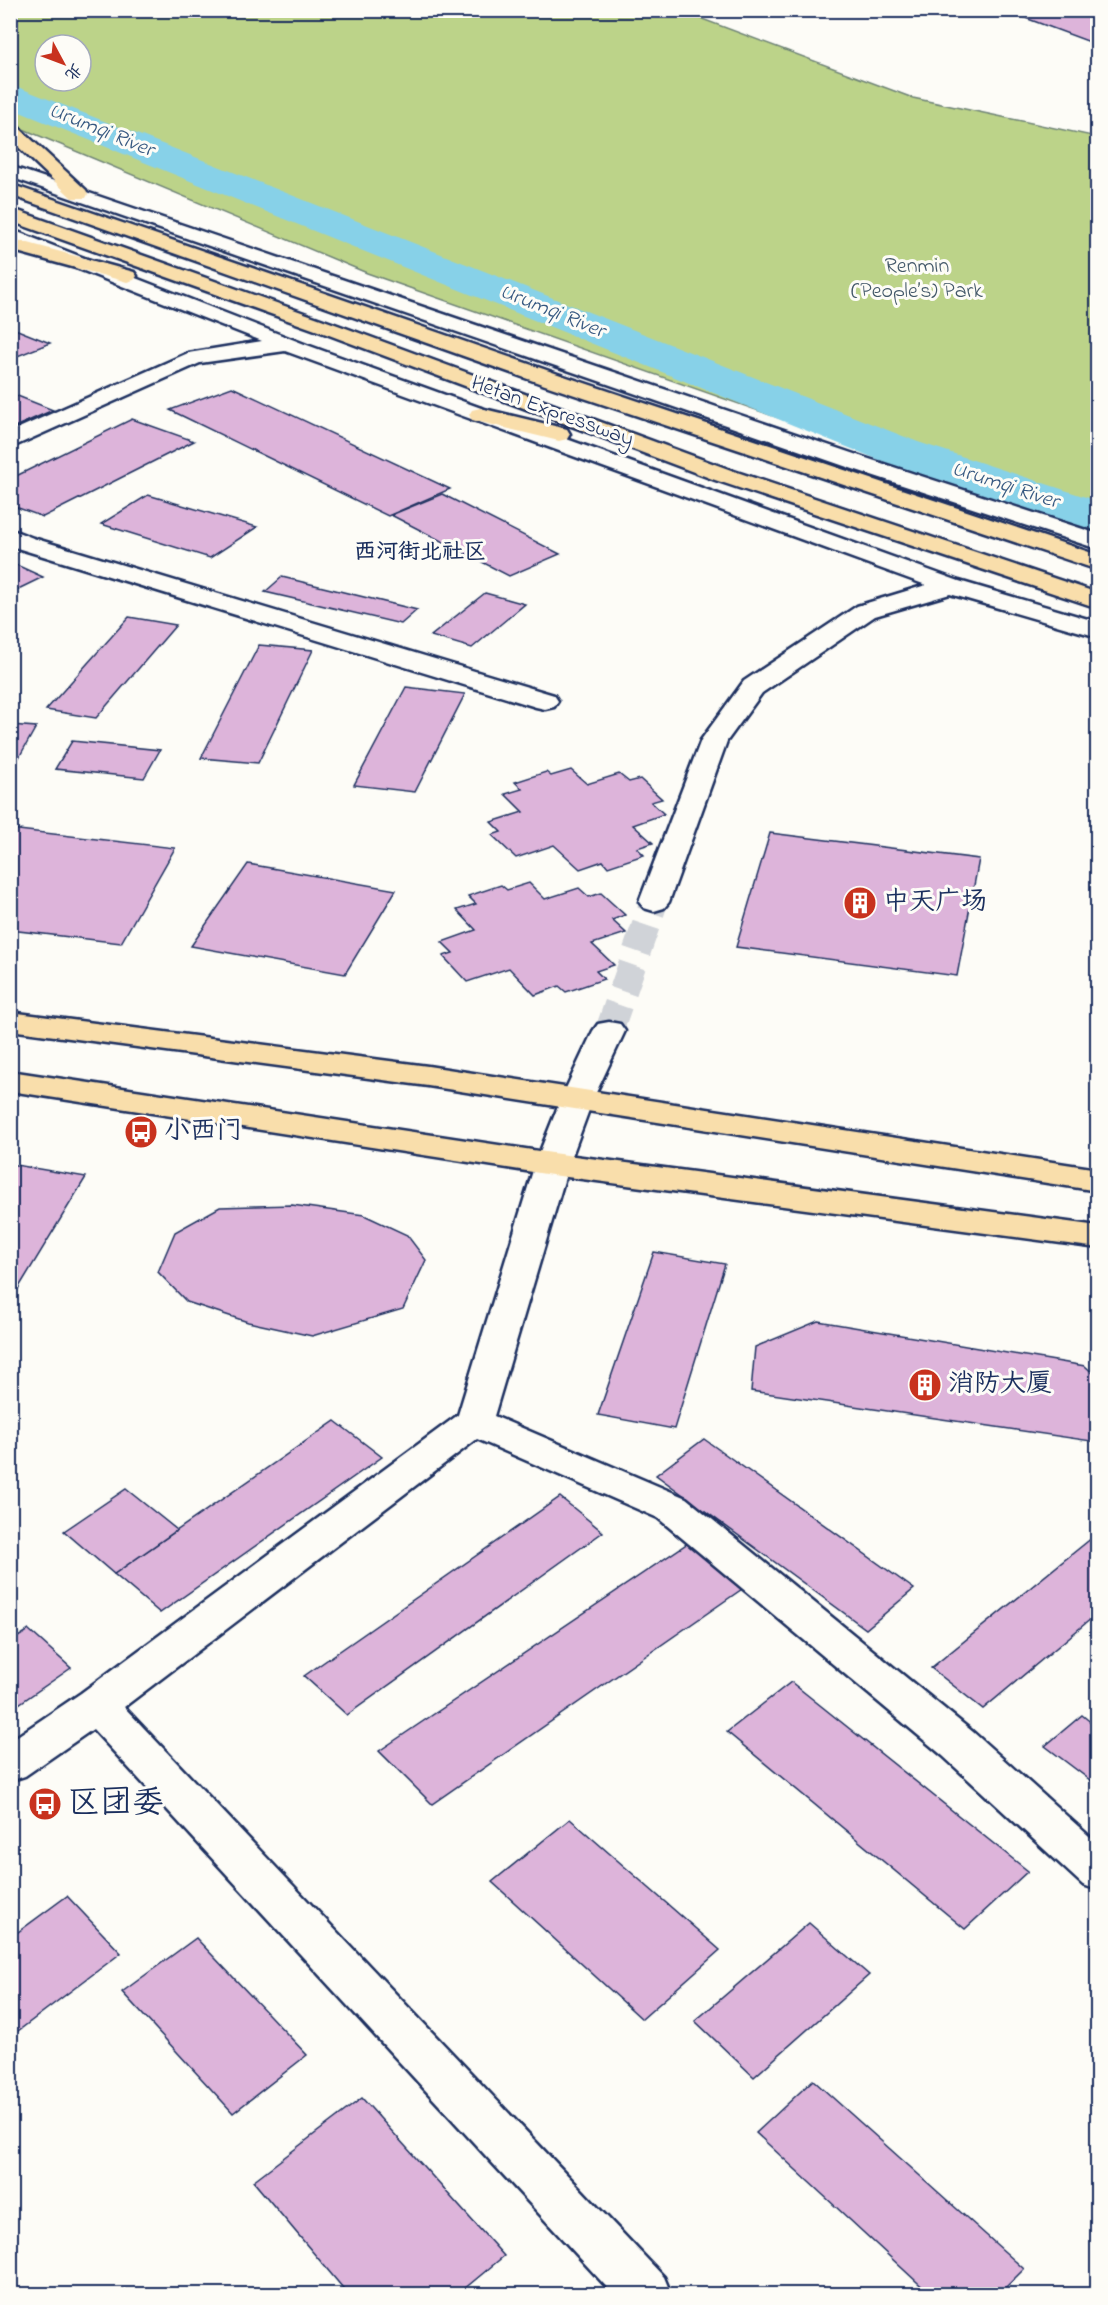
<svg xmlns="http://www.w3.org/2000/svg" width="1108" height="2305" font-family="'Indie Flower','LXGW WenKai TC',sans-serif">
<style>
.green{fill:#bcd389;stroke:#6c8174;stroke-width:1.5;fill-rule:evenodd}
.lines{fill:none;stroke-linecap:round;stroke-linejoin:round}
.river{fill:#87d1e8;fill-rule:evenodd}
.building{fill:#ddb4da;stroke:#1b2f5e;stroke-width:1.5}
.minor-tunnel{stroke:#d0d3d8;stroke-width:28;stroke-dasharray:28 14;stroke-linecap:butt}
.minor-casing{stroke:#1b2f5e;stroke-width:5}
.major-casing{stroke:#1b2f5e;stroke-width:5}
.highway-casing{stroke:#1b2f5e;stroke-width:5}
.minor{fill:#fdfcf7;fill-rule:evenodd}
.major{fill:#f9deab;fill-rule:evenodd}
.highway{fill:#f9deab;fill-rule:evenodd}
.labels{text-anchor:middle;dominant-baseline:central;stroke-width:6;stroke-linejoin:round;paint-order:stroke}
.far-water-label{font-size:22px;font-style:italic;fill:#365880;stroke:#fdfcf7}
.far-park-label{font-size:22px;fill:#435869;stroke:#fdfcf7}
.far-street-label{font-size:22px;fill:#1b2f5e;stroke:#fdfcf7}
.far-neighbourhood-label{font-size:22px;font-weight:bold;fill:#1b2f5e;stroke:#fdfcf7}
.poi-label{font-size:26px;fill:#1b2f5e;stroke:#fdfcf7;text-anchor:start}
.near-poi-label{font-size:32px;fill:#1b2f5e;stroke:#fdfcf7;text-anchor:start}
</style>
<rect width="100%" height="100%" fill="#fdfcf7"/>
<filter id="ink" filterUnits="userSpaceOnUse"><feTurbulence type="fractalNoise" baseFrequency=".0167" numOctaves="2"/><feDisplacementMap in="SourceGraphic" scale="12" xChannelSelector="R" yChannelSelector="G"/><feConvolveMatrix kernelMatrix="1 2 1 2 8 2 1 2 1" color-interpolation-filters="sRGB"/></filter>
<g filter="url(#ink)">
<!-- green -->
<path class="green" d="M10 11H681L913 98 1097 137V524L935 473 367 273 11 124ZM45 45H81V81H45Z"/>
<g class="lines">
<!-- river -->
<polygon class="river" points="10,84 918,442 1098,501 1098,532 884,462 10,108"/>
</g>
<!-- building -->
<g class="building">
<polygon points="1004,10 1098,10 1098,45"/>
<polygon points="10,327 50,343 10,359"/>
<polygon points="232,387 450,489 388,516 170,410"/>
<polygon points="10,393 53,410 10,429"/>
<polygon points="132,419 194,441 43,517 10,505 10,479"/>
<polygon points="442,494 560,554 509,576 391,515"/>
<polygon points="148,495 257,527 210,558 101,524"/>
<polygon points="10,562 43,577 10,593"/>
<polygon points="282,577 417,610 401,624 265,592"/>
<polygon points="485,593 525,604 472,648 431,636"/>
<polygon points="129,617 176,625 96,718 46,710"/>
<polygon points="259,645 313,650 258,763 201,758"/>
<polygon points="406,687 465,694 415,792 354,785"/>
<polygon points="10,725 36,727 17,761 10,760"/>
<polygon points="72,741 160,750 144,778 55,769"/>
<polygon points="571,770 587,784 619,774 629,782 640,779 662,799 651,802 664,814 633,825 653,843 637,848 644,855 608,867 603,861 580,869 554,845 516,858 492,835 501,832 491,822 523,812 505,794 522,789 515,782 546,772 551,776"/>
<polygon points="10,829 175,848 121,943 10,930"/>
<polygon points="770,833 979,859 957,976 736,947"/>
<polygon points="248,864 396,890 345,974 191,946"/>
<polygon points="529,883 545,899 579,888 589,897 601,893 625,915 612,920 626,933 592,944 614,965 596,971 604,979 566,992 559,986 535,995 509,968 467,982 443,956 453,953 442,942 476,930 457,910 476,904 468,896 501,885 507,890"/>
<polygon points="10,1164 86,1177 10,1302"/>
<polygon points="292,1205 364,1215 407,1235 426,1260 403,1309 312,1336 248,1322 187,1302 158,1272 175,1232 220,1207"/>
<polygon points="654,1252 725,1264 674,1429 598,1415"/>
<polygon points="818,1321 1085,1366 1098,1378 1098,1442 751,1391 755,1347"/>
<polygon points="335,1421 382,1457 160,1613 114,1574"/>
<polygon points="704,1439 914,1589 866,1629 656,1475"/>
<polygon points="126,1489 177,1530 114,1574 64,1531"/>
<polygon points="560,1497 603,1532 347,1715 304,1676"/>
<polygon points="1098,1533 1098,1613 983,1709 931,1668"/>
<polygon points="691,1541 745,1587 432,1804 379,1751"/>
<polygon points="29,1630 71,1668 10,1710 10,1642"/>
<polygon points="791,1682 1028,1871 965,1929 727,1732"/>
<polygon points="1082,1715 1098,1728 1098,1786 1045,1746"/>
<polygon points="570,1819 720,1950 642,2019 492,1882"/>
<polygon points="67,1896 121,1953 10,2037 10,1938"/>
<polygon points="809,1923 869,1975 754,2077 695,2021"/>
<polygon points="196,1938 307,2055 233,2113 122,1992"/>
<polygon points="813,2080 1024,2269 999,2294 930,2294 756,2133"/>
<polygon points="362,2098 504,2256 458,2294 348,2294 253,2181"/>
</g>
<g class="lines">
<!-- minor-tunnel -->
<polyline class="minor-tunnel" points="609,1031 654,902"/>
<!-- minor casing -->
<g class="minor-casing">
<g id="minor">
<polygon points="10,166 866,458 1098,534 1098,549 850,468 10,177"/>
<polygon points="10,229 307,345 959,581 1098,622 1098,637 950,594 875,616 762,693 727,741 669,902 664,908 654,911 644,908 639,902 701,740 744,681 857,606 926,585 285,351 200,363 10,448 10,432 188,353 262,341 10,242"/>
<polygon points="10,529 33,538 554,695 558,701 554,707 545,709 536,707 17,548 10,545"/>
<polygon points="609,1022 620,1024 625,1031 593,1099 569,1164 494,1416 686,1498 973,1732 1098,1844 1098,1890 1083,1885 943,1756 658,1518 477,1439 124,1707 664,2277 671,2294 613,2294 93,1729 25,1776 10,1781 10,1741 81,1693 458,1415 535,1164 561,1099 593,1031 598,1024"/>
</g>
</g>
<!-- major casing -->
<g class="major-casing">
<g id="major">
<polygon points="10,1012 428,1066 1098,1169 1098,1191 428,1086 10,1030"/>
<polygon points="10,1071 552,1153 1098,1226 1098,1248 552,1175 10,1091"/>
</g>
</g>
<!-- highway casing -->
<g class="highway-casing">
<g id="highway">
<polygon points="10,124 16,125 86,190 88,194 86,198 72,198 10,139"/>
<polygon points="10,184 558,374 1098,555 1098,570 542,384 10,195"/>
<polygon points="10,208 335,324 731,470 1098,593 1098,608 715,480 321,332 10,221"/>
<polygon points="10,238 134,272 137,276 134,280 127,282 10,250"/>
<polygon points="480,408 567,429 570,434 567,439 559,441 472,420 469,415 472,410"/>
</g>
</g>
<!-- minor -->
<use href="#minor" class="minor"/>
<!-- major -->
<use href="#major" class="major"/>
<!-- highway -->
<use href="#highway" class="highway"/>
</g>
</g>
<!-- icons -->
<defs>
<g id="building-disc" transform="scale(1.725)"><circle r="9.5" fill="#c8321e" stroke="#fdfcf7"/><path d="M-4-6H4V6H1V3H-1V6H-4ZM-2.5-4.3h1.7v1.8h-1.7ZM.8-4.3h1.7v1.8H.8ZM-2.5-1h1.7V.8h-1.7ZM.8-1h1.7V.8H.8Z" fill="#fff"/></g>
<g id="bus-disc" transform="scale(1.725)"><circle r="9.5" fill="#c8321e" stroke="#fdfcf7"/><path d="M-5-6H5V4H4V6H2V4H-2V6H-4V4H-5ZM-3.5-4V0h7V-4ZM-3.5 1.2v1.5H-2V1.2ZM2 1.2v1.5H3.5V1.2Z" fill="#fff"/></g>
</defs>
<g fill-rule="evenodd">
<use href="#building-disc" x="860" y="903"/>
<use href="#bus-disc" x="141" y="1132"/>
<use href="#building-disc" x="925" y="1385"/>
<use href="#bus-disc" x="45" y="1804"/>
</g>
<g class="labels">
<!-- far-water labels -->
<g class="far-water-label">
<text transform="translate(101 131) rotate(22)">Urumqi River</text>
<text transform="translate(552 312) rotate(22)">Urumqi River</text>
<text transform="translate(1005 486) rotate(18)">Urumqi River</text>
</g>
<!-- far-park labels -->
<g class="far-park-label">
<text x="917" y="267">Renmin<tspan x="917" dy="25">(People’s) Park</tspan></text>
</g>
<!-- far-street labels -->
<g class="far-street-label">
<text transform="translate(552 412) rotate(20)">Hetan Expressway</text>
</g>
<!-- far-neighbourhood labels -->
<g class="far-neighbourhood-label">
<text x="420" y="553">西河街北社区</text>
</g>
<!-- poi labels -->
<g class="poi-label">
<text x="883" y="903">中天广场</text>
<text x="164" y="1132">小西门</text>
<text x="948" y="1385">消防大厦</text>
</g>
<!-- near-poi labels -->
<g class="near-poi-label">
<text x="68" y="1804">区团委</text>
</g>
</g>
<!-- margin -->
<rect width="1108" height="2305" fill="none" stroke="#fdfcf7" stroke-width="36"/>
<rect x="18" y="18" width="1072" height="2269" fill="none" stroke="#1b2f5e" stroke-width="2" filter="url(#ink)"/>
<!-- north arrow -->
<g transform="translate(63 63) rotate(131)"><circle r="28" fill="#fdfcf7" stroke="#a3aaba" stroke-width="1.5"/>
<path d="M0-4.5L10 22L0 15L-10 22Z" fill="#c8321e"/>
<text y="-9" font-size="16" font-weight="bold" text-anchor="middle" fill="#1b2f5e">北</text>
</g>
</svg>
